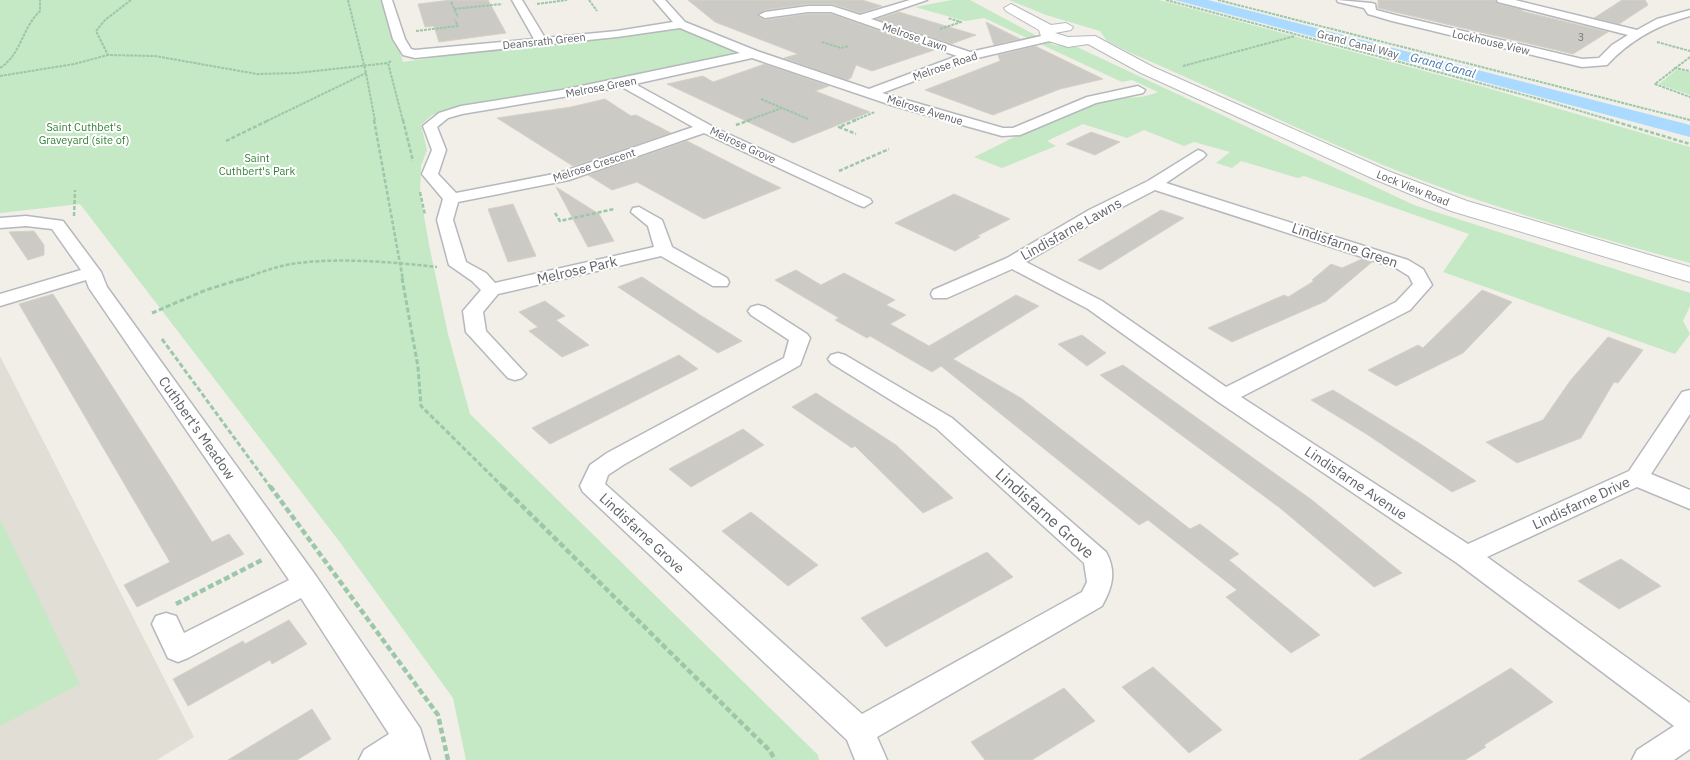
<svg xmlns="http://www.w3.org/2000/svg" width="1690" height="760" font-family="'IBM Plex Sans',sans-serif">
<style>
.education{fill:#e1ded6}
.green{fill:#c5e8c5}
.water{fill:#aadaff}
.building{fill:#cccac5;stroke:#d6d1c6}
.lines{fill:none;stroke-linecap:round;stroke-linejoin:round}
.street-casing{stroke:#b5b8bc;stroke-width:3}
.secondary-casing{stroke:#b6babf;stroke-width:2}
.path-far3{stroke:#9cc7a9;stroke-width:2;stroke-dasharray:3 1;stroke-linecap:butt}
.path-far2{stroke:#9cc7a9;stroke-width:2.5;stroke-dasharray:4 2;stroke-linecap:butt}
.path-far1{stroke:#9cc7a9;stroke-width:3;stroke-dasharray:5 2.5;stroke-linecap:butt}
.path{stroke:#9cc7a9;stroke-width:4.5;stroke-dasharray:6 3;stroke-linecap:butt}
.street{fill:#fff;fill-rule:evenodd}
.secondary{fill:#fff;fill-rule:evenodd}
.labels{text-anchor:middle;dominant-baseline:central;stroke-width:4;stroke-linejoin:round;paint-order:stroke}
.far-street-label{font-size:11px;fill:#5f6368;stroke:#fff}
.number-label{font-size:11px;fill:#7a7d7f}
.far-park-label{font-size:11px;fill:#348238;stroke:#fff}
.far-water-label{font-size:12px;font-style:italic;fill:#4174aa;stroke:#fff}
.street-label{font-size:14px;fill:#5f6368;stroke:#fff}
.near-street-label{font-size:16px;fill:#5f6368;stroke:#fff}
</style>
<rect width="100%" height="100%" fill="#f1efe8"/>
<!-- education -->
<polygon class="education" points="0,356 194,737 157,760 0,760"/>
<!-- green -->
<g class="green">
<path d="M0 0H383L403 62 509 47 682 29 741 51C648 81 548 93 452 109L432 115 421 125 427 150 421 166 420 192 429 245 448 334 470 414 818 755 819 760H466L453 698 339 541 80 204 0 213Z"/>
<path d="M952 0H970L1054 45 1077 47 1414 205 1690 293V306L1683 321 1690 334 1675 354 1443 272 1469 234 1304 176 1298 178 1241 161 1232 168 1216 163 1230 152 1194 142 1184 146 1144 130 1127 138 1083 124 1047 141 1056 146 1002 168 974 157C1012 139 1055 115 1094 102 1116 95 1138 101 1158 92L1132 80 1122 82 984 18 965 21 915 7Z"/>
<path d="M1009 0H1159L1484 87 1690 147V263C1611 241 1532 219 1454 192 1344 153 1238 99 1131 53L1107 41 1100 31 1046 15Z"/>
<polygon points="1676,70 1690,72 1690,95 1659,84"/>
<polygon points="0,519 80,684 0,726"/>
</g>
<!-- water -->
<polygon class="water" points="1175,0 1208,0 1690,125 1690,137"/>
<!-- building -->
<g class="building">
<polygon points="451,0 488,0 506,33 439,42 434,26 425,27 418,4"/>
<polygon points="688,0 862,0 882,6 860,13 833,4 808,4 765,10 757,16 765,20 808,14 831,14 934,50 872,71 856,65 851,78 847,80 784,58 798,54 715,22"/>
<polygon points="1378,0 1495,0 1498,4 1523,10 1521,11 1608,32 1573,54 1378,8"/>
<polygon points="1622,0 1645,0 1648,5 1619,24 1594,18"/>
<polygon points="899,12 976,35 951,44 877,19"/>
<polygon points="986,22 1020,39 994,45"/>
<polygon points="1035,46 1103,79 1060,89 993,115 925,90 1000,61 998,55"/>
<polygon points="765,64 829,86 815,91 870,112 793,143 667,84 703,76 713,82"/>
<polygon points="605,99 631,116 636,115 671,133 573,166 497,118 571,107"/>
<polygon points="1091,132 1120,142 1095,155 1066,144"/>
<polygon points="687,141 750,173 781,188 704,219 637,182 612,190 588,175"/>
<polygon points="556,187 599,214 614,241 588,247"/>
<polygon points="954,194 1010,219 977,236 980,237 955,251 895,223"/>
<polygon points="513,204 536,256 508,262 488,209"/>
<polygon points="1161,210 1184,218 1100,270 1078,260"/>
<polygon points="34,231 44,245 44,255 28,260 9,232"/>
<polygon points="1362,259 1372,262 1326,301 1232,342 1208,328 1284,295 1288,297 1314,281 1312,280 1331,264 1342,268"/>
<polygon points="796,270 821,285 844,273 895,300 886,305 906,315 890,324 929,346 1016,295 1039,306 953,359 1021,398 1190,529 1200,524 1239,554 1229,560 1320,635 1291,653 1226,597 1237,590 1148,520 1139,525 941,366 932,372 870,336 867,338 835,320 839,318 775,280"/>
<polygon points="642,277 700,315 742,341 718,353 618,287"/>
<polygon points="1482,290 1512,302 1463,353 1396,386 1368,370 1418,345 1423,348"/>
<polygon points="53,294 212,542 229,534 244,554 137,607 124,585 170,562 19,304"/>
<polygon points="545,301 565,316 556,320 589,345 562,357 529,331 538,327 519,312"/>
<polygon points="1082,335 1106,353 1087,366 1058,344"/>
<polygon points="1608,337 1643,350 1618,383 1614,382 1581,438 1517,463 1486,442 1543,420 1570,381"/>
<polygon points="679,355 698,369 550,444 532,428"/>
<polygon points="1123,365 1312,500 1402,573 1374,587 1280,508 1100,375"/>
<polygon points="1333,390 1419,443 1476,481 1452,492 1368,435 1311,400"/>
<polygon points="816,393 896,445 953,498 923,513 855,446 852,448 792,407"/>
<polygon points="743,429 764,445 691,487 669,469"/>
<polygon points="751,512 800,551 818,565 788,586 722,531"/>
<polygon points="987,552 1013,577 886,647 861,618"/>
<polygon points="1621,559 1661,586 1619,609 1578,581"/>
<polygon points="289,620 307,644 272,664 270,660 188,706 173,679 243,641 245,644"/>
<polygon points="1153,667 1222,730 1189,753 1122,687"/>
<polygon points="1511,668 1553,702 1484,745 1486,747 1465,760 1359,760"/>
<polygon points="1064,688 1095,721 1032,760 985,760 971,742"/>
<polygon points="312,709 331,739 297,760 228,760"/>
</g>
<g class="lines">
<!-- street casing -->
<g class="street-casing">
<g id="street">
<path d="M382 0H392L405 39 411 49 415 50 534 39 512 0H522L545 38 617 31 673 22 654 0H665L685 22 757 51 869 89 957 56 831 12H808L765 18 759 15 765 12 808 6H832L860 15 910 0H927L871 19 970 52 1050 34 1056 38 1054 40 973 59 882 93 1003 128H1013L1087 97 1138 86 1145 90 1143 93 1096 103 1020 135 1002 136 894 106 752 58 635 84 717 129 870 199 872 202 864 207 858 205 704 133 569 180 458 202 453 220 466 262 486 273 495 283 654 247 648 226 631 212 633 208 639 207 662 220 672 247 727 278 729 282 727 286H713L661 256 498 294 483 312 486 331 526 374 522 378 515 380 508 378 466 332 463 311 481 290 472 281 449 265 437 220 443 199 422 174 432 150 423 126 439 113 461 106 562 90 740 53 680 28 617 37 415 58 403 55 393 39ZM622 87 693 127 559 173 456 193 438 174 446 150 437 127 448 118 462 114Z"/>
<path d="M1337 0 1371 3 1375 4 1376 10 1399 16 1582 59 1599 58 1612 45 1628 35 1498 2 1497 0H1515L1637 30 1657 19 1690 10V16C1658 25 1630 40 1607 65L1582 67 1392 21 1368 14 1364 8 1338 2Z"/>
<path d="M1198 150 1203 152 1206 155 1203 158 1166 183 1408 260 1423 269 1432 285 1410 310 1241 397 1468 544 1629 471 1682 392 1690 390V414L1651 474 1690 490V509L1637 487 1487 557 1690 703V749L1674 760H1632L1637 750 1674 726 1457 563 1217 401 1088 309 1012 269 947 298H933L931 294 933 290 1007 258 1089 210 1148 181ZM1155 190 1396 268 1409 276 1413 284 1396 302 1226 387 1102 301 1026 262 1101 218Z"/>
<polygon points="26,216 63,221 101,272 107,287 316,576 420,728 430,760 359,760 364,750 389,734 301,598 188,658 178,662 168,658 152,624 156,616 166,613 176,616 184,633 289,580 89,288 86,280 0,306 0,294 81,270 52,229 26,226 0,228 0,218"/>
<path d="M758 305 765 307 807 334 810 338 800 365 623 465 608 475 605 484 862 714 1082 592 1087 582 1084 563 936 428 831 363 828 359 831 355 838 353 845 355 952 418 1106 552C1117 572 1112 588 1102 606L877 737 887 760H855L847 740 583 492 580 486 590 465 607 453 784 358 789 340 751 315 748 311 751 307Z"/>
</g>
</g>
<!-- secondary casing -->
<g class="secondary-casing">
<polygon id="secondary" points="1011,4 1051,25 1066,23 1073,27 1071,30 1055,33 1068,37 1095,36 1153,67 1388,171 1467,201 1690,267 1690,282 1451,211 1374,179 1141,73 1088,44 1068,47 1042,39 1039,30 1006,11 1004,8"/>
</g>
<!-- path-far3 -->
<g class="path-far3">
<polyline points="131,0 105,20 96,31 108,55 155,56 257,74 297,73 388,63"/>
<polyline points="348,0 366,73 375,121"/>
<polyline points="589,0 597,11"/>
<polyline points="1166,0 1543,100 1614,121"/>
<polyline points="1218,0 1690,120"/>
<polyline points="451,2 458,17"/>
<polyline points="537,4 567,0"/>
<polyline points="454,9 502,4"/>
<polyline points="940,29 961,22 948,18"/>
<polyline points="416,31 458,26 455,20"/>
<polyline points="822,42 841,48 849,46"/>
<polyline points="1657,42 1690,51"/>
<polyline points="1690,57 1655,84 1690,97"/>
<polyline points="391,61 388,63 403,121"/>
<polyline points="1183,66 1295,36"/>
<path d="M0 68C21 55 22 28 40 11V0"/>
<polyline points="1674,68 1690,71"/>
<polyline points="0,76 74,64 108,55"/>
<polyline points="761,99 808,119"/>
<polyline points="267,121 366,73"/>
<polyline points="746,121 782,108"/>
<polyline points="853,121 875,112"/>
</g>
<!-- path-far2 -->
<g class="path-far2">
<polyline points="374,120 403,280"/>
<polyline points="403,120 413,161"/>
<polyline points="856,120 839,127 856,134"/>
<polyline points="1610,120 1690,144"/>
<polyline points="736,125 750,120"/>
<polyline points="226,141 269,120"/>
<polyline points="839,171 889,149"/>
<polyline points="420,192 425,215"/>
<polyline points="555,213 560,221 614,209"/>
<polyline points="74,216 75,190"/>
<path d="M240 280C256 274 274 267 291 264 337 257 391 262 437 267"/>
</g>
<!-- path-far1 -->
<g class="path-far1">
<polyline points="402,278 418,367 421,406 504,488"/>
<polyline points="152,313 206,290 244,278"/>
<polyline points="162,339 271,488"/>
</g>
<!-- path -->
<g class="path">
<polyline points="270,486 438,715 448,760"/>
<polyline points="502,486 770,751 775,760"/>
<polyline points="176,604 262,560"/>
</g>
<!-- street -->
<use href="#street" class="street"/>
<!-- secondary -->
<use href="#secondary" class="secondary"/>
</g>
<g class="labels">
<!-- far-street labels -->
<g class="far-street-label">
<text transform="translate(915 37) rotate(19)">Melrose Lawn</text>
<text transform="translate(544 41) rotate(-6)">Deansrath Green</text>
<text transform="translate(1491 42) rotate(13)">Lockhouse View</text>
<text transform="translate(1358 44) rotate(15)">Grand Canal Way</text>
<text transform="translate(945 66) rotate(-19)">Melrose Road</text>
<text transform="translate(601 87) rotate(-11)">Melrose Green</text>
<text transform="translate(925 110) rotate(17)">Melrose Avenue</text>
<text transform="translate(743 145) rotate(25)">Melrose Grove</text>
<text transform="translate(594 165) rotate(-18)">Melrose Crescent</text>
<text transform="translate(1413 188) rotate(22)">Lock View Road</text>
</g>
<!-- number labels -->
<g class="number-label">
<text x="1581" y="37">3</text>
</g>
<!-- far-park labels -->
<g class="far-park-label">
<text x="84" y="127">Saint Cuthbet's<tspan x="84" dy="13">Graveyard (site of)</tspan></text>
<text x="257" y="158">Saint<tspan x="257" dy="13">Cuthbert's Park</tspan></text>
</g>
<!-- far-water labels -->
<g class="far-water-label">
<text transform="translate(1443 65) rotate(15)">Grand Canal</text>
</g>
<!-- street labels -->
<g class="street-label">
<text transform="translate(1071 229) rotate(-29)">Lindisfarne Lawns</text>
<text transform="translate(1345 245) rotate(19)">Lindisfarne Green</text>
<text transform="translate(577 270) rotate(-13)">Melrose Park</text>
<text transform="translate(197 428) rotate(55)">Cuthbert's Meadow</text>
<text transform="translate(1356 483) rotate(34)">Lindisfarne Avenue</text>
<text transform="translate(1581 503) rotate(-25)">Lindisfarne Drive</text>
<text transform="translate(642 533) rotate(43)">Lindisfarne Grove</text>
</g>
<!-- near-street labels -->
<g class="near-street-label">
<text transform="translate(1045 513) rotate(42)">Lindisfarne Grove</text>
</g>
</g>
</svg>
